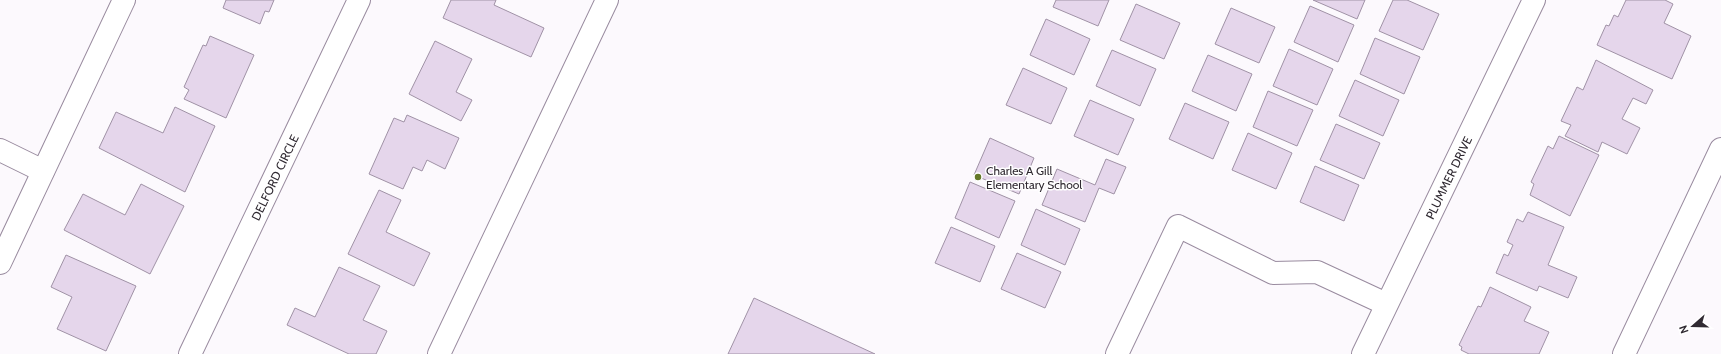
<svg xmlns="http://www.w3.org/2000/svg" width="1721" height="354" font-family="Cabin,sans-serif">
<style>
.building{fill:#e5d6eb;stroke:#a092a6}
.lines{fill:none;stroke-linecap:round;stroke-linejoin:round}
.minor-casing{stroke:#998b9f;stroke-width:24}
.minor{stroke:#fff;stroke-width:22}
.poi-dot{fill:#647828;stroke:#fff;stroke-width:1.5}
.labels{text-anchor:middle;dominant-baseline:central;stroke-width:3;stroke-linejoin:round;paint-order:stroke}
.poi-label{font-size:12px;fill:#302a32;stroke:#fff;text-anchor:start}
.street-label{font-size:12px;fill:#302a32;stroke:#fff}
</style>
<rect width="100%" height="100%" fill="#fcf9fd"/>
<!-- building -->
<g class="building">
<polygon points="226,0 274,0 269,12 265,11 260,24 223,8"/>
<polygon points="451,0 496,0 494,5 544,28 531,57 443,18"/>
<polygon points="1056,0 1109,0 1098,26 1053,7"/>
<polygon points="1313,0 1365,0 1357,19"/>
<polygon points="1393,0 1407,0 1439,14 1423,50 1379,31"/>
<polygon points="1626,0 1665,0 1673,4 1664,23 1691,36 1672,79 1597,45 1606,25 1609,26 1614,15 1618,17"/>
<polygon points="1136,4 1180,23 1164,59 1120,40"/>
<polygon points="1310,6 1354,25 1338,62 1294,42"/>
<polygon points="1231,8 1275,27 1259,63 1215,44"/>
<polygon points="1046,19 1090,39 1074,75 1030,55"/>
<polygon points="210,36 254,55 226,118 184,99 189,90 184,87 203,45 206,46"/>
<polygon points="1375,38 1420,57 1404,94 1360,74"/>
<polygon points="435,41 472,59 456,92 472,100 461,121 409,94"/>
<polygon points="1289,49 1333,69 1317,105 1273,86"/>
<polygon points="1112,50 1156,69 1140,106 1096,86"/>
<polygon points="1208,55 1252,74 1236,111 1192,91"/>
<polygon points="1596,60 1653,90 1646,104 1633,98 1622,119 1640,128 1627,154 1602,142 1598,152 1565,136 1571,125 1561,121 1577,87 1583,90"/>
<polygon points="1023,68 1067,88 1051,124 1006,105"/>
<polygon points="1355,80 1399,100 1383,136 1339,116"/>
<polygon points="1268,91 1313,110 1297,146 1253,127"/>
<polygon points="1090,100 1134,119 1118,155 1074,136"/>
<polygon points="1185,103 1229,122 1213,159 1169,139"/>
<polygon points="175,107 215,126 185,192 99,148 116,112 163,133"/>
<polygon points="407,115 459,138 445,169 427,160 422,171 413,167 403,189 369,174 394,118 404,122"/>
<polygon points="1336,124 1380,143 1364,179 1320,160"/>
<polygon points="1248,133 1292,153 1276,189 1232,170"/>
<polygon points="1559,136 1599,155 1570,216 1530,195 1534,184 1531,182 1548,146 1553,149"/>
<polygon points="990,138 1034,158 1019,194 974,175"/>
<polygon points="1106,159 1126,167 1114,194 1099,188 1085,222 1042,205 1057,169 1095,185"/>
<polygon points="1315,166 1359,185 1344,221 1300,202"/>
<polygon points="970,182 1015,201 999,238 955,218"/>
<polygon points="141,184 184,206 150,274 64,230 83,194 125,215"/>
<polygon points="379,190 401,200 386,232 430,253 414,286 348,254"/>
<polygon points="1036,209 1080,229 1065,265 1021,245"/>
<polygon points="1528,212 1564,227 1548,265 1577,277 1568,298 1539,286 1537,291 1496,273 1504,254 1508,256 1513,245 1507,242 1517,219 1523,222"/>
<polygon points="951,227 995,246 980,282 935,263"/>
<polygon points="1017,253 1061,272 1045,308 1001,289"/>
<polygon points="66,255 136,286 106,351 57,329 72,297 51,287"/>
<polygon points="339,267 380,286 363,320 387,331 376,354 349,354 287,325 295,308 315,317"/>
<polygon points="1490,287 1531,307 1524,321 1549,332 1539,354 1469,354 1461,350 1462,347 1459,345 1478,306 1481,307"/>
<polygon points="754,298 875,354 728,354"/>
</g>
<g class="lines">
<!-- minor casing -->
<g class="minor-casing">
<g id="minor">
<polyline points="0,150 43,171"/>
<polyline points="0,263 124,0"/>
<path id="s1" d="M190 354 359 0"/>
<polyline points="439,354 607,0"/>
<polyline points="1117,354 1178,226 1273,273 1317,272 1386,304"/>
<path id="s2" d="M1363 354 1534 0"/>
<polyline points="1624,354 1721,149"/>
</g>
</g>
<!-- minor -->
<use href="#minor" class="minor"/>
</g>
<!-- markers -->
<circle class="poi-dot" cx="978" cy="177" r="4"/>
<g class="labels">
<!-- poi labels -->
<g class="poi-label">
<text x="986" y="170">Charles A Gill<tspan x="986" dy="14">Elementary School</tspan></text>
</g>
<!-- street labels -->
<g class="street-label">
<text stroke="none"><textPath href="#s1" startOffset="196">DELFORD CIRCLE</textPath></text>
<text stroke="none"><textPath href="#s2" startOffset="196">PLUMMER DRIVE</textPath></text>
</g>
</g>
<!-- north arrow -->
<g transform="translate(1693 326) rotate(250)" stroke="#ffffff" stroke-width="3" paint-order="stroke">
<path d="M0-3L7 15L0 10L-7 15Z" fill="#302a32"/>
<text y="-6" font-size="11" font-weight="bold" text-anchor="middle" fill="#302a32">N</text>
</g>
</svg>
